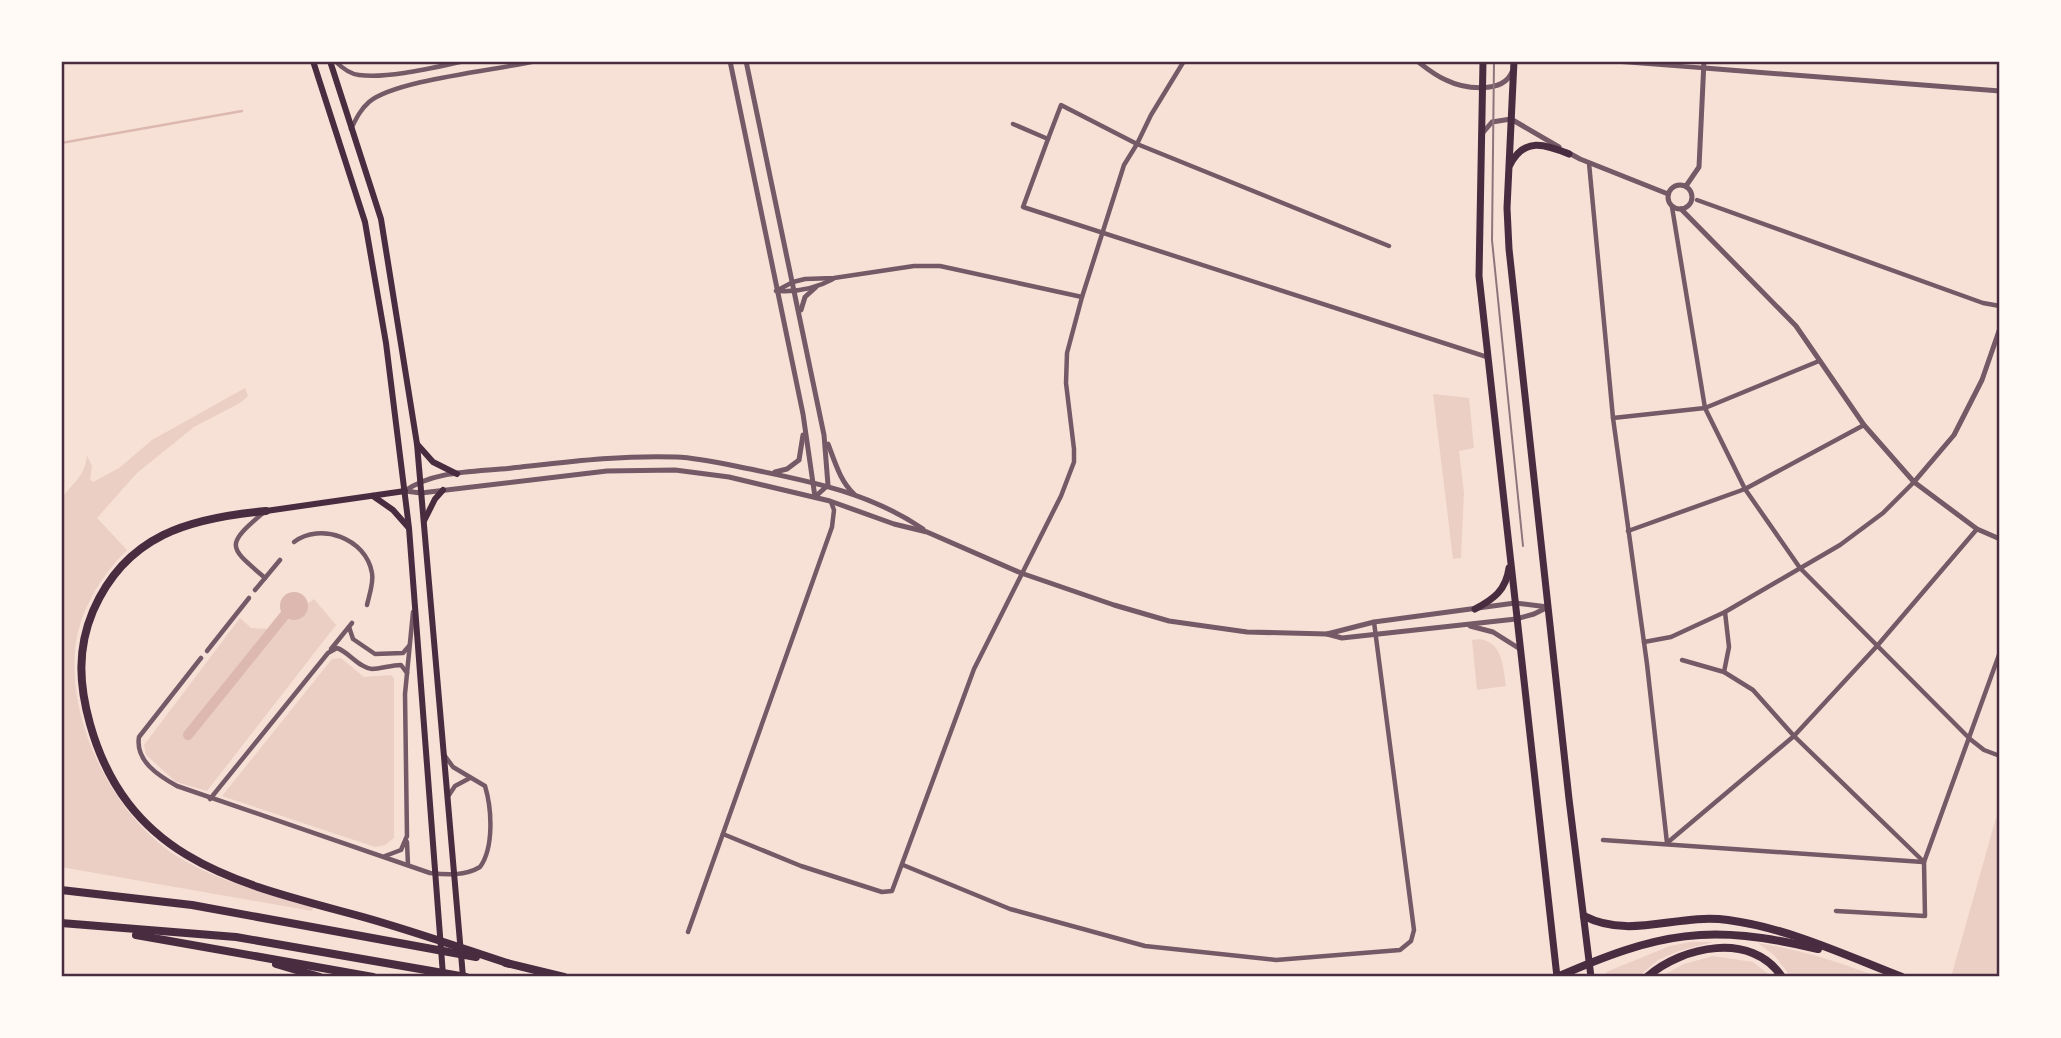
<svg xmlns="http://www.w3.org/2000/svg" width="2061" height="1038" font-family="Poppins,sans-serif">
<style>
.green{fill:#ebcfc5}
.water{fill:#dcb8b0}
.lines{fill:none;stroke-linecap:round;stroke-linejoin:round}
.stream{stroke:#dcb8b0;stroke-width:2.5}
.canal{stroke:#dcb8b0;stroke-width:10}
.minor{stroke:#755966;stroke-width:4.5}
.tertiary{stroke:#755966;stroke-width:5}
.secondary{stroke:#4a2c40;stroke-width:6}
.primary{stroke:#4a2c40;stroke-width:7}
.trunk{stroke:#4a2c40;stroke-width:8}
.tram{stroke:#8f747c;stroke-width:2}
.neatline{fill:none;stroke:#4a2c40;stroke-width:2.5}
</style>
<rect width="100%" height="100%" fill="#f7e1d7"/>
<!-- green -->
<g class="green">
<path d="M245 388 248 396 240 403 194 427 137 473 97 518 127 550C100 577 77 614 75 653 69 725 114 815 175 855 218 882 265 893 314 906L312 911 61 867V499C73 482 85 477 87 455L92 466 90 479 93 482 119 468 152 440Z"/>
<polygon points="1433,394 1469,398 1474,448 1459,451 1464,493 1461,558 1453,559"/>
<polygon points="314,599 336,625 207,791 176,782 146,755 144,745 240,618 251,628 272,629"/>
<path d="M1480 639C1503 643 1503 667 1506 686L1477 690 1472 640Z"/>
<polygon points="341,658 364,677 391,675 394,678 394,838 385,845 375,847 222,796 332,659"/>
<polygon points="1996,818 2000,818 2000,977 1951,977"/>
<polygon points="1690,942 1713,942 1679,951 1658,960 1638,977 1606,977 1606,972 1670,946"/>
<path d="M1758 943C1800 950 1838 961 1878 977H1791L1774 955Z"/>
<polygon points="1713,956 1753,962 1772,977 1660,977 1684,964"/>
</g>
<!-- water -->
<circle class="water" cx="294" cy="606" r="14"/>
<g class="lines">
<!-- stream -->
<polyline class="stream" points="61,143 242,111"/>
<!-- canal -->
<polyline class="canal" points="188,735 284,616"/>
<!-- minor -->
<g class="minor">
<path d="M335 61C342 68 350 74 359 75 388 79 436 67 465 61"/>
<polyline points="1612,61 1704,68"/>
<polyline points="1013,124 1048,139 1023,207 1487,357"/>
<path d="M351 129C356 119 360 110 369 102 395 80 497 70 536 61"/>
<polyline points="1048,139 1061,105 1137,144 1389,246"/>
<polyline points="1589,163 1613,418 1647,664 1667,843"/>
<polyline points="1697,200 1983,303 2000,306"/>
<polyline points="1672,207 1705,408 1745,489 1800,568 1970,739 1984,750 2000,756"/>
<polyline points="776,291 793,282 805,279 834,278 914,266 940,266 1082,297"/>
<path d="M778 291C798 292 815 289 833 279"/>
<polyline points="1613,418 1705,408 1819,361"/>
<path d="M263 513C224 546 229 547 265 578"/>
<polyline points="1628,531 1745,489 1864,425"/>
<path d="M294 542C320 522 366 538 372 573 374 582 369 596 367 605"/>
<polyline points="255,590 280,560"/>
<polyline points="1725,612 1729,647 1724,672 1753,690 1794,736 1924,862"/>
<polyline points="349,627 353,639 375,654 403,653 409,646"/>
<polyline points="1644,642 1671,637 1725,612 1840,545 1883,513 1914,482"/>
<polyline points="331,649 352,623"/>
<polyline points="207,651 249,598"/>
<path d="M201 658 139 737C135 761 159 776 177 786L430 873C447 875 465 876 480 867 494 848 492 809 485 786L453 767 445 756"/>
<polyline points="1682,660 1724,672"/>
<polyline points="449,795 455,786 470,778"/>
<path d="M210 799 328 653 337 648C349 652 359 668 372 669 381 669 391 665 401 665L407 673"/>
<polyline points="723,834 801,866 882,892 892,891 974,669 1061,496 1074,462 1074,449 1066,383 1067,353 1082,297 1124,165 1137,144 1151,115 1184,61"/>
<polyline points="1603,840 1923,862"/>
<polyline points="407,842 408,865"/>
<polyline points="1667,843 1794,736 1877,646 1977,529"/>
<polyline points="385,856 401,850 407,836 405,694 413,612"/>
<polyline points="903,865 1010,909 1145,946 1276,960 1400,950 1411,941 1414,930 1374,622"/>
<polyline points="1836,911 1925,916 1924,862 2000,652"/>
<polyline points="688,932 832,527 834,510 831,502"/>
</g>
<!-- tertiary -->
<g class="tertiary">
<polyline points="730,61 803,414 815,497"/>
<polyline points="746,61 824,435 828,485 815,497"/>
<path d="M1417 61C1426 68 1436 76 1446 80 1464 89 1503 94 1512 72"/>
<polyline points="1704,68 2000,91"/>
<polyline points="1481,135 1492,122 1511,119 1559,147"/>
<polyline points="1567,152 1580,159 1668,194"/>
<circle cx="1680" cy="197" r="12"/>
<polyline points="1686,186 1699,167 1704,61"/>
<polyline points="1681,209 1796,326 1864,425 1914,482 1977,529 2000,539"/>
<polyline points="801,310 805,297 816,287"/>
<path d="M828 444C835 462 840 481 854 494"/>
<polyline points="775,472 787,469 799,460 803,435"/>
<polyline points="1914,482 1954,435 1982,380 2000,328"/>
<polyline points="405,491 421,493 607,471 675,470 729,477 830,501 894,524 927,532 1021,573 1114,605 1169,621 1247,632 1327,634 1342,638 1516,619 1534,614 1548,607"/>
<path d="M405 491C434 470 477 472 512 468 567 462 621 455 676 457 702 458 729 465 755 470 814 482 872 494 923 529"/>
<polyline points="1470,626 1493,632 1520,649"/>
<polyline points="1327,634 1374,622 1515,603 1548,607"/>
</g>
<!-- secondary -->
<g class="secondary">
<polyline points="313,61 365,222 386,343 409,528 443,975"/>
<polyline points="330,61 381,219 417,444 463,977"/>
<polyline points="417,444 433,462 457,474"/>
<polyline points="373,496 393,510 408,527"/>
<polyline points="266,511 405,491"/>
<polyline points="424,521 435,499 443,490"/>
</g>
<!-- primary -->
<g class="primary">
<polyline points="1483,61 1479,276 1557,977"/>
<polyline points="1514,61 1507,208 1509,249 1569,799 1591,977"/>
<path d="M1510 165C1524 137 1545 144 1569 154"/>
<path d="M1475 609C1494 599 1506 590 1509 568"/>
</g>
<!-- trunk -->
<g class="trunk">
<path d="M266 511C189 518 126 535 93 611 77 649 79 685 90 724 129 863 242 884 363 917 413 931 461 948 510 964"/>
<polyline points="61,890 192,905 476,957"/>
<path d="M1584 916C1631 940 1677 913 1728 920 1788 928 1845 955 1902 977"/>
<polyline points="61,923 236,937 466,977"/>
<polyline points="136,935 373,977"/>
<polyline points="506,963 564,977"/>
<polyline points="276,964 320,977"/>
<path d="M1557 977C1660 932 1708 923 1818 949"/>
<path d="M1647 977C1682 946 1752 931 1782 977"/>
</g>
<!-- tram -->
<polyline class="tram" points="1494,61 1492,240 1523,546"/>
</g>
<!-- border -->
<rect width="2061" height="1038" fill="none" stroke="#fffaf5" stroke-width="126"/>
<rect x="63" y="63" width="1935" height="912" class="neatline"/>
</svg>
